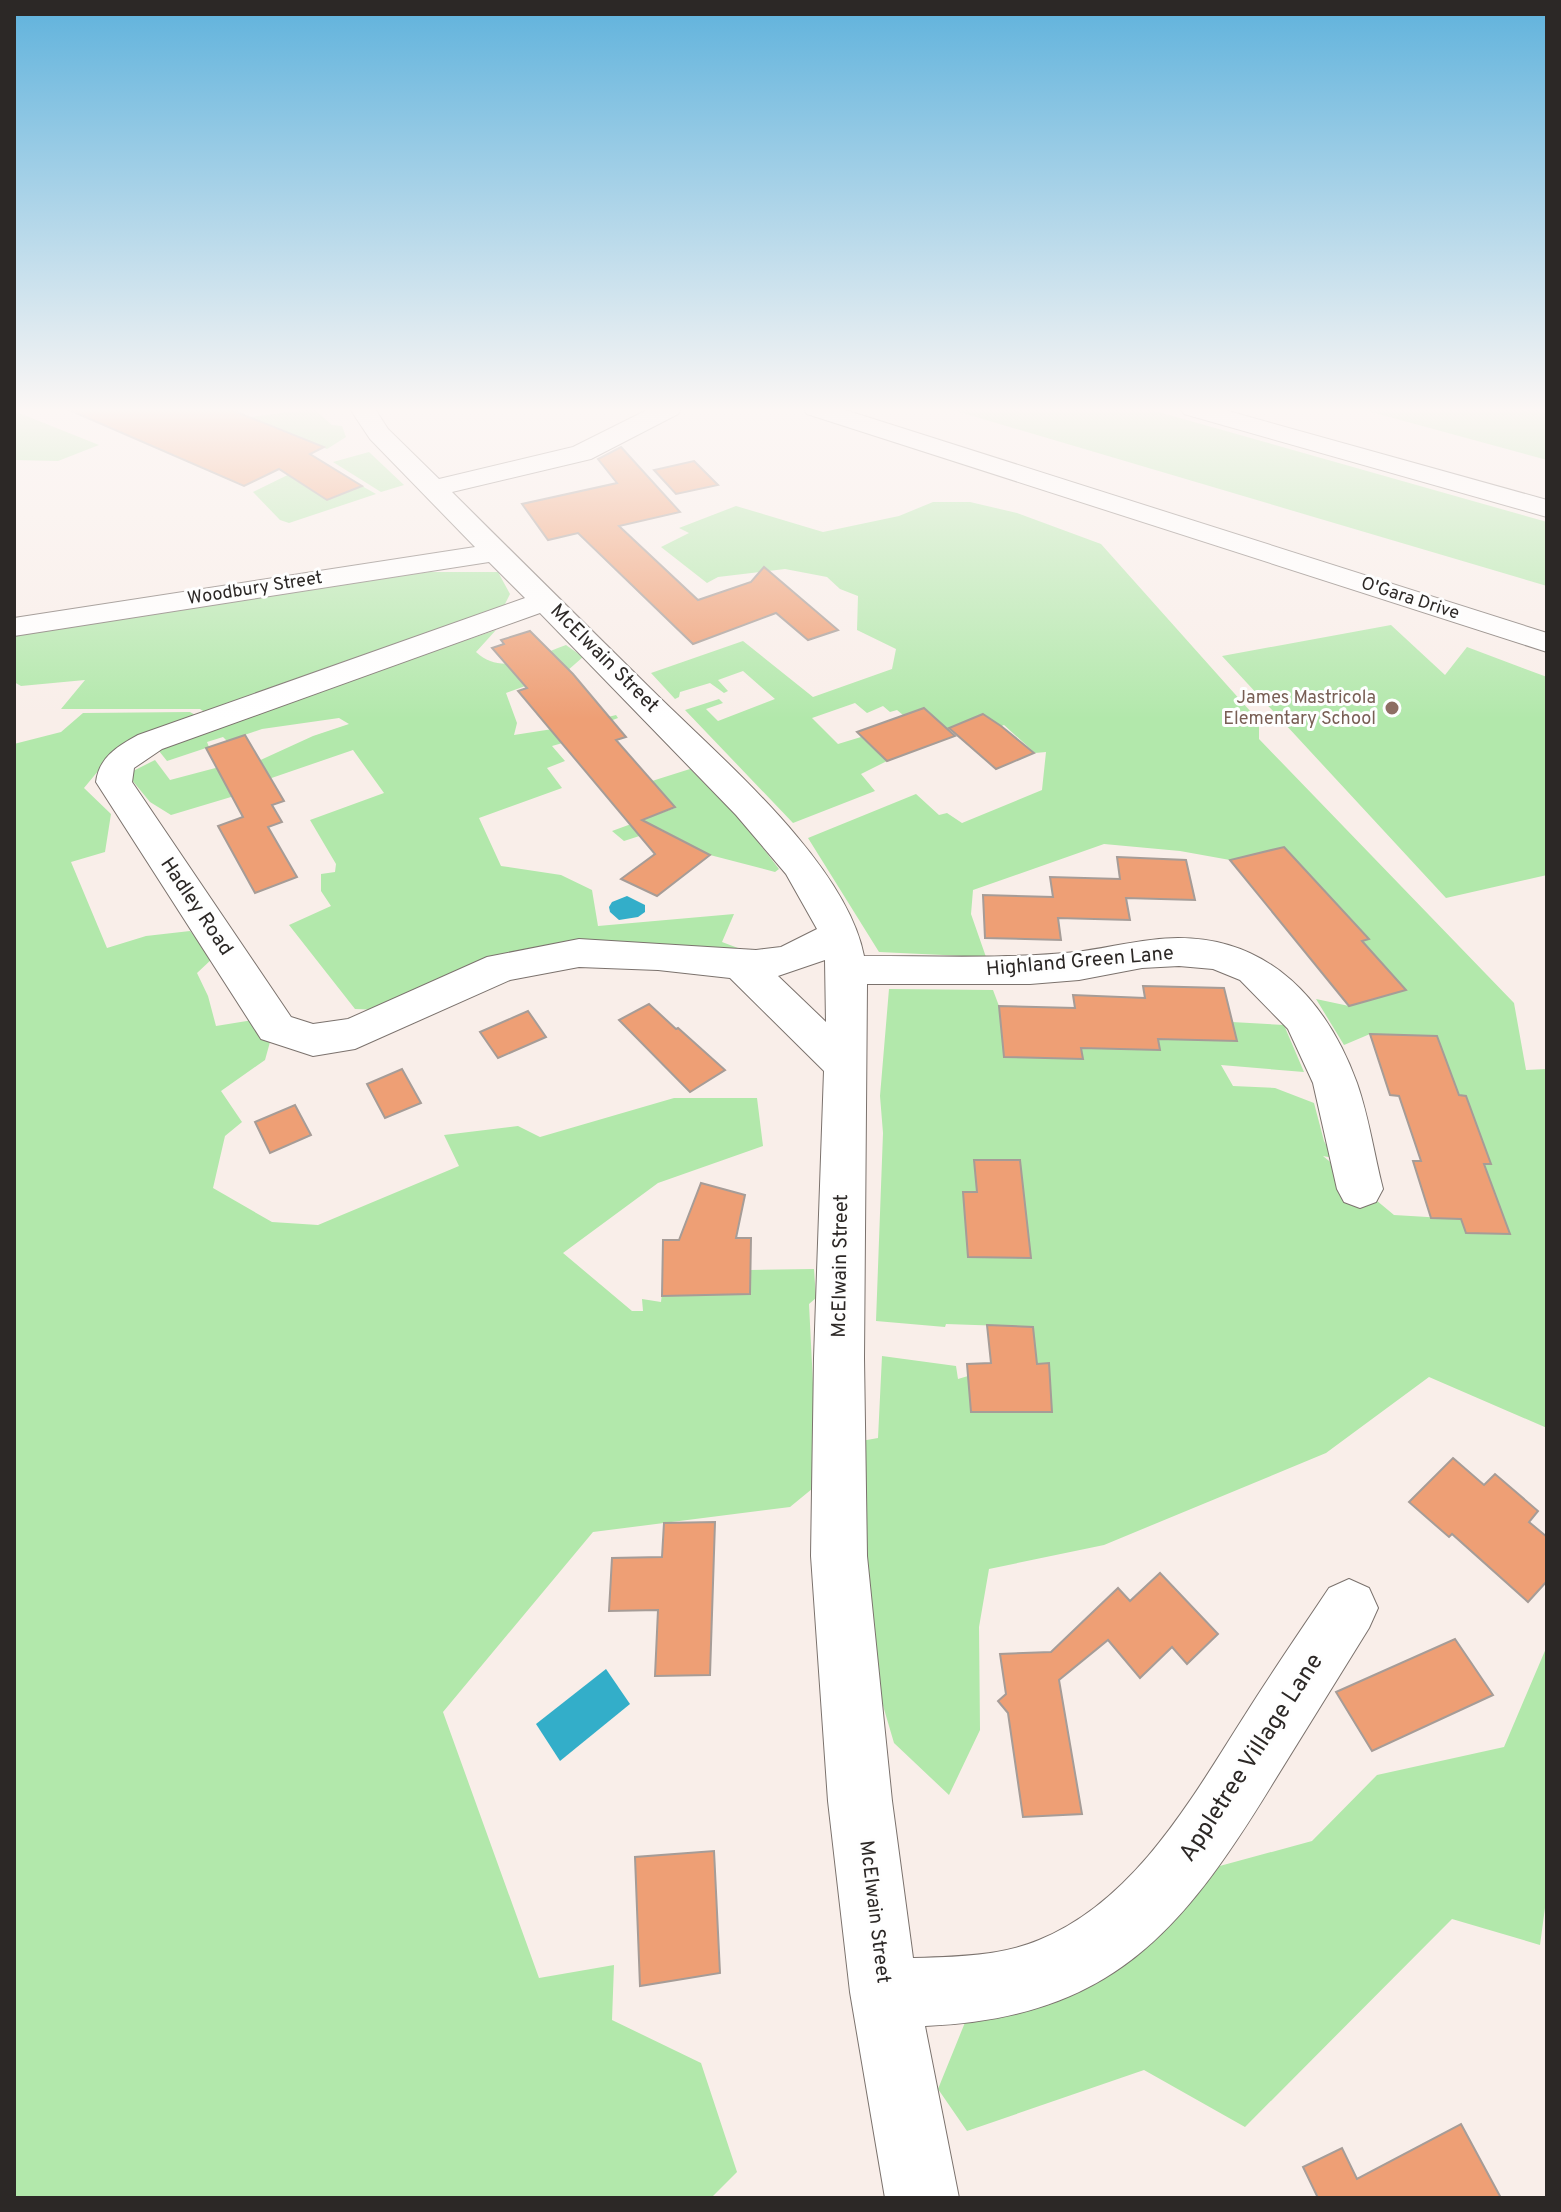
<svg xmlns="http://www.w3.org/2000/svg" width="1561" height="2212" font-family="Overpass,sans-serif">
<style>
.green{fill:#b2e8ab;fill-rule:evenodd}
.water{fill:#33aec9}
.building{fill:#ee9f75;stroke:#a69c97;stroke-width:2}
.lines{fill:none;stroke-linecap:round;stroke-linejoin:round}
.minor-casing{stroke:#7b726d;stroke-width:2}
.highway-casing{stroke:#7b726d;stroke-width:2}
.minor{fill:#fff;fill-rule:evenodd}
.highway{fill:#fff;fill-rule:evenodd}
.education-dot{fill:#8d6e63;stroke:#fefefe;stroke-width:3}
.labels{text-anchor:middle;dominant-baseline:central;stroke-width:6;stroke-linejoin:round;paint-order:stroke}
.far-street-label{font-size:18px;fill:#2c2826;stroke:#fefefe}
.far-education-label{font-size:18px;fill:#785e54;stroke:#fefefe;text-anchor:end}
.street-label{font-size:20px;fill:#2c2826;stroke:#fefefe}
.near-street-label{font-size:24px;fill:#2c2826;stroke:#fefefe}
</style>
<rect width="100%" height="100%" fill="#f9eee9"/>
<!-- green -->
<g class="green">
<polygon points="314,409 332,425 342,426 346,437 327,449 249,417"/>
<polygon points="949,409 1148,409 1547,522 1547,586"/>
<polygon points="1360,409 1547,409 1547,460"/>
<polygon points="14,411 99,445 58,461 14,460"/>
<polygon points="369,452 404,485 381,492 333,462"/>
<polygon points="306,466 327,500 362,486 376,494 289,523 280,520 253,492"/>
<path d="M933 502H970L1017 513 1101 544 1259 721V739L1514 1003 1526 1070 1547 1069V1428L1429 1377 1326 1453 1104 1545 989 1569 979 1627 980 1730 949 1795 894 1743 839 1556V1445L878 1438 882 1356 956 1366 958 1379 968 1376 971 1412H1055H1052L1049 1364H1037L1033 1327 946 1324 945 1327 876 1321 883 1133 880 1096 889 989 993 990 999 1006 1004 1057 1082 1059 1081 1048 1160 1050 1158 1039 1237 1041 1232 1022 1284 1025 1304 1072 1221 1065 1233 1086 1275 1088 1314 1103 1324 1141 1333 1158 1323 1156 1394 1215 1461 1219 1466 1233H1510L1484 1164 1491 1163 1466 1096 1459 1095 1437 1036 1370 1034 1344 1045 1316 999 1349 1006 1405 990 1362 941 1368 938 1284 848 1230 860 1180 851 1104 844 973 890 971 914 986 957 879 952 808 838 916 794 939 815 947 813 962 823 1042 790 1046 752 1035 753 1004 725 999 727 984 714 948 729 924 708 903 715 897 710 890 712 883 706 867 713 855 703 812 718 838 744 861 737 887 761 861 774 875 791 793 823 685 710 719 699 723 703 706 709 718 721 775 699 743 671 718 680 728 691 724 693 710 683 680 692 679 697 675 699 651 673 743 641 813 697 892 669 896 649 857 630 858 596 840 589 827 577 785 569 718 577 707 583 661 547 689 533 679 528 736 506 823 532 899 516ZM975 1160H1020L1030 1258 968 1257 963 1192H977Z"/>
<polygon points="429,572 498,572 510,594 498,618 216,719 200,709 61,709 85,680 21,686 14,682 14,632"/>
<polygon points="1391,625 1445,675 1467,647 1547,677 1547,875 1446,898 1222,656"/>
<path d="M496 630 476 652C503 677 534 656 566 645L583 657 567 671 506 693 517 723 514 735 572 726 616 715 618 718 570 736 573 740 552 746 565 761 547 768 562 788 479 818 501 866 561 875 592 890 598 926 734 914 722 942 738 948 702 954 640 944 383 1010 355 1009 289 925 331 906 321 891V874L335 872 336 864 310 820 384 793 353 750 257 783 258 789 171 815 150 802 127 774 155 760 170 780 223 766 241 769 313 736 349 724 339 718 262 729 227 741 223 737 207 742 209 747 167 761 155 746Z"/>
<polygon points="190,712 199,717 113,753 84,788 111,814 105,852 71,862 107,948 146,936 190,931 213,958 197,973 208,996 216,1026 253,1020 270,1042 265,1060 221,1091 242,1122 225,1136 213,1188 272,1222 318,1225 459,1166 444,1135 518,1126 540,1137 674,1098 757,1098 763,1146 658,1183 563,1253 632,1311 643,1311 642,1299 661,1302 662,1293 749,1294 750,1270 814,1269 816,1298 809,1304 818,1484 790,1507 593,1532 443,1712 539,1978 614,1965 612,2020 701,2063 737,2172 711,2198 14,2198 14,744 61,732 83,713"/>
<polygon points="690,769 744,823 779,869 775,872 710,855 661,829 624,841 612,831 675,808 652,781"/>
<polygon points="1547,1646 1547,1893 1540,1945 1452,1919 1245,2127 1144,2070 967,2131 938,2089 979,1988 1172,1879 1312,1841 1377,1775 1504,1747"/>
</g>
<!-- water -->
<g class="water">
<polygon points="627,896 645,905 645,912 638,917 619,920 610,912 609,907 612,902"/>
<polygon points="606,1669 630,1704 560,1761 536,1724"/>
</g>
<!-- building -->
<g class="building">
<polygon points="67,409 229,409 324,447 310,454 362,486 327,500 279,469 244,486"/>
<polygon points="621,447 680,512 619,526 698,600 751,582 764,567 838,630 808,640 776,613 693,644 578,533 548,540 522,504 617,483 598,459"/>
<polygon points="694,461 718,485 676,494 654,470"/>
<polygon points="530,631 573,674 626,737 616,740 675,807 642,820 710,855 657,896 621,879 655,854 518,691 527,688 492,648 504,644 501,640"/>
<polygon points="924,708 955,736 887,761 857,732"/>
<polygon points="983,714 1001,726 1034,753 996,769 949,728"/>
<polygon points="245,735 284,801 272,805 282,822 268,827 297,877 255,893 218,826 243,817 206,748"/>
<polygon points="1284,847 1369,939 1362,941 1406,990 1349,1006 1230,860"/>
<polygon points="1117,857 1186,860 1195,900 1126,898 1130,920 1058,918 1061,940 985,938 983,895 1053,897 1050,877 1120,879"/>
<polygon points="1143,986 1224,988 1237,1041 1158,1039 1160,1050 1081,1048 1083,1059 1004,1057 999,1006 1075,1008 1073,995 1145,998"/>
<polygon points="649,1004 676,1029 678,1028 725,1070 690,1092 619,1020"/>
<polygon points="528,1011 546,1037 498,1058 480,1032"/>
<polygon points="1370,1034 1437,1036 1459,1095 1466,1096 1491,1164 1484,1164 1510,1234 1466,1233 1461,1219 1431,1218 1413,1161 1421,1161 1399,1096 1390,1095"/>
<polygon points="402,1069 421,1103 385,1118 367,1084"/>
<polygon points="295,1105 311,1135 270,1153 255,1122"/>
<polygon points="974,1160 1020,1160 1031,1258 968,1257 963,1192 977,1192"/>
<polygon points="701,1183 745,1195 736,1238 751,1238 750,1294 662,1296 663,1240 679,1240"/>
<polygon points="987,1325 1033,1327 1037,1364 1049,1363 1052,1412 971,1412 967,1364 991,1363"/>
<polygon points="1453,1458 1484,1485 1495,1474 1538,1511 1529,1522 1547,1537 1547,1581 1528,1602 1452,1534 1449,1537 1409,1502"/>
<polygon points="715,1522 710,1675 655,1676 658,1610 609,1611 612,1558 662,1557 664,1523"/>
<polygon points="1160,1573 1218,1634 1187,1664 1172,1647 1140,1678 1108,1640 1059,1680 1082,1814 1023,1817 1008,1713 998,1701 1006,1694 1000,1654 1051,1652 1118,1588 1130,1601"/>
<polygon points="1455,1639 1493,1695 1372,1751 1336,1692"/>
<polygon points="714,1851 720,1973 640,1986 635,1857"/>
<polygon points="1461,2124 1501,2198 1318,2198 1303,2167 1342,2148 1357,2179"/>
</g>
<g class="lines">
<!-- minor casing -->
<g class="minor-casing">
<g id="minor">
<path d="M350 409H375L388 429 439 479 573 447 649 409H681L678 414 591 459 452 492C518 558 584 623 650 688 717 755 846 862 864 956 934 956 1006 959 1076 952 1110 948 1143 938 1178 938 1270 938 1327 1001 1357 1083 1369 1117 1374 1154 1383 1189L1376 1202 1360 1208 1344 1202 1337 1189 1313 1083 1288 1029 1240 980 1213 969 1179 966 1142 968 1079 980 1030 984H867L864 1358 867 1556 892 1801 913 1958C954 1957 1001 1956 1039 1940 1135 1901 1192 1798 1245 1715 1272 1672 1301 1630 1329 1588L1349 1579 1369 1588 1378 1608 1369 1628C1337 1680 1305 1731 1273 1783 1182 1932 1111 2018 925 2026L959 2198H885L850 1992 828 1801 811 1556 814 1358 824 1071 730 978 658 970 579 967 510 980 355 1049 313 1056 261 1039 96 782C99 757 118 746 138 735L525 598 489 562 14 636V618L475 547 370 439ZM540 613 736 815 786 874 817 929 781 947 756 950 579 939 487 957 348 1019 313 1024 291 1017 132 782 134 768 162 749ZM825 960 826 1022 778 976Z"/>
<polygon points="804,409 842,409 1547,633 1547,652 807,414"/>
</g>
</g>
<!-- highway casing -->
<g class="highway-casing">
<polygon id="highway" points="1181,409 1221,409 1547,500 1547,517 1184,414"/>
</g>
<!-- minor -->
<use href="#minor" class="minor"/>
<!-- highway -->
<use href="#highway" class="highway"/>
</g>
<!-- sky -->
<linearGradient id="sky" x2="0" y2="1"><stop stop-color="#5fb2dc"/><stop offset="0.57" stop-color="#fcf7f5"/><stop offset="1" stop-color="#fcf7f5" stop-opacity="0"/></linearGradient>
<rect width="1561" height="719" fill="url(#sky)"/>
<!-- markers -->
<circle class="education-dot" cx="1392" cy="708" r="8"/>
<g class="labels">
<!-- far-street labels -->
<g class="far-street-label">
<text transform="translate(255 589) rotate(-9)">Woodbury Street</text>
<text transform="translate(1410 599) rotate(18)">O'Gara Drive</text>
</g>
<!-- far-education labels -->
<g class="far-education-label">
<text x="1376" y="698">James Mastricola<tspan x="1376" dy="21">Elementary School</tspan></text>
</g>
<!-- street labels -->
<g class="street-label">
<text transform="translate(604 659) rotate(45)">McElwain Street</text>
<text transform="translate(196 907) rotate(56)">Hadley Road</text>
<text transform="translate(1080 962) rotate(-5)">Highland Green Lane</text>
<text transform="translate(841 1266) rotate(-89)">McElwain Street</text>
<text transform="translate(874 1912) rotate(83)">McElwain Street</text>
</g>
<!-- near-street labels -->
<g class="near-street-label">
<text transform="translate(1252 1758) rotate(-57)">Appletree Village Lane</text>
</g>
</g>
<!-- border -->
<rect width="1561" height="2212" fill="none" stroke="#2c2826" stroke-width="32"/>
</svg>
